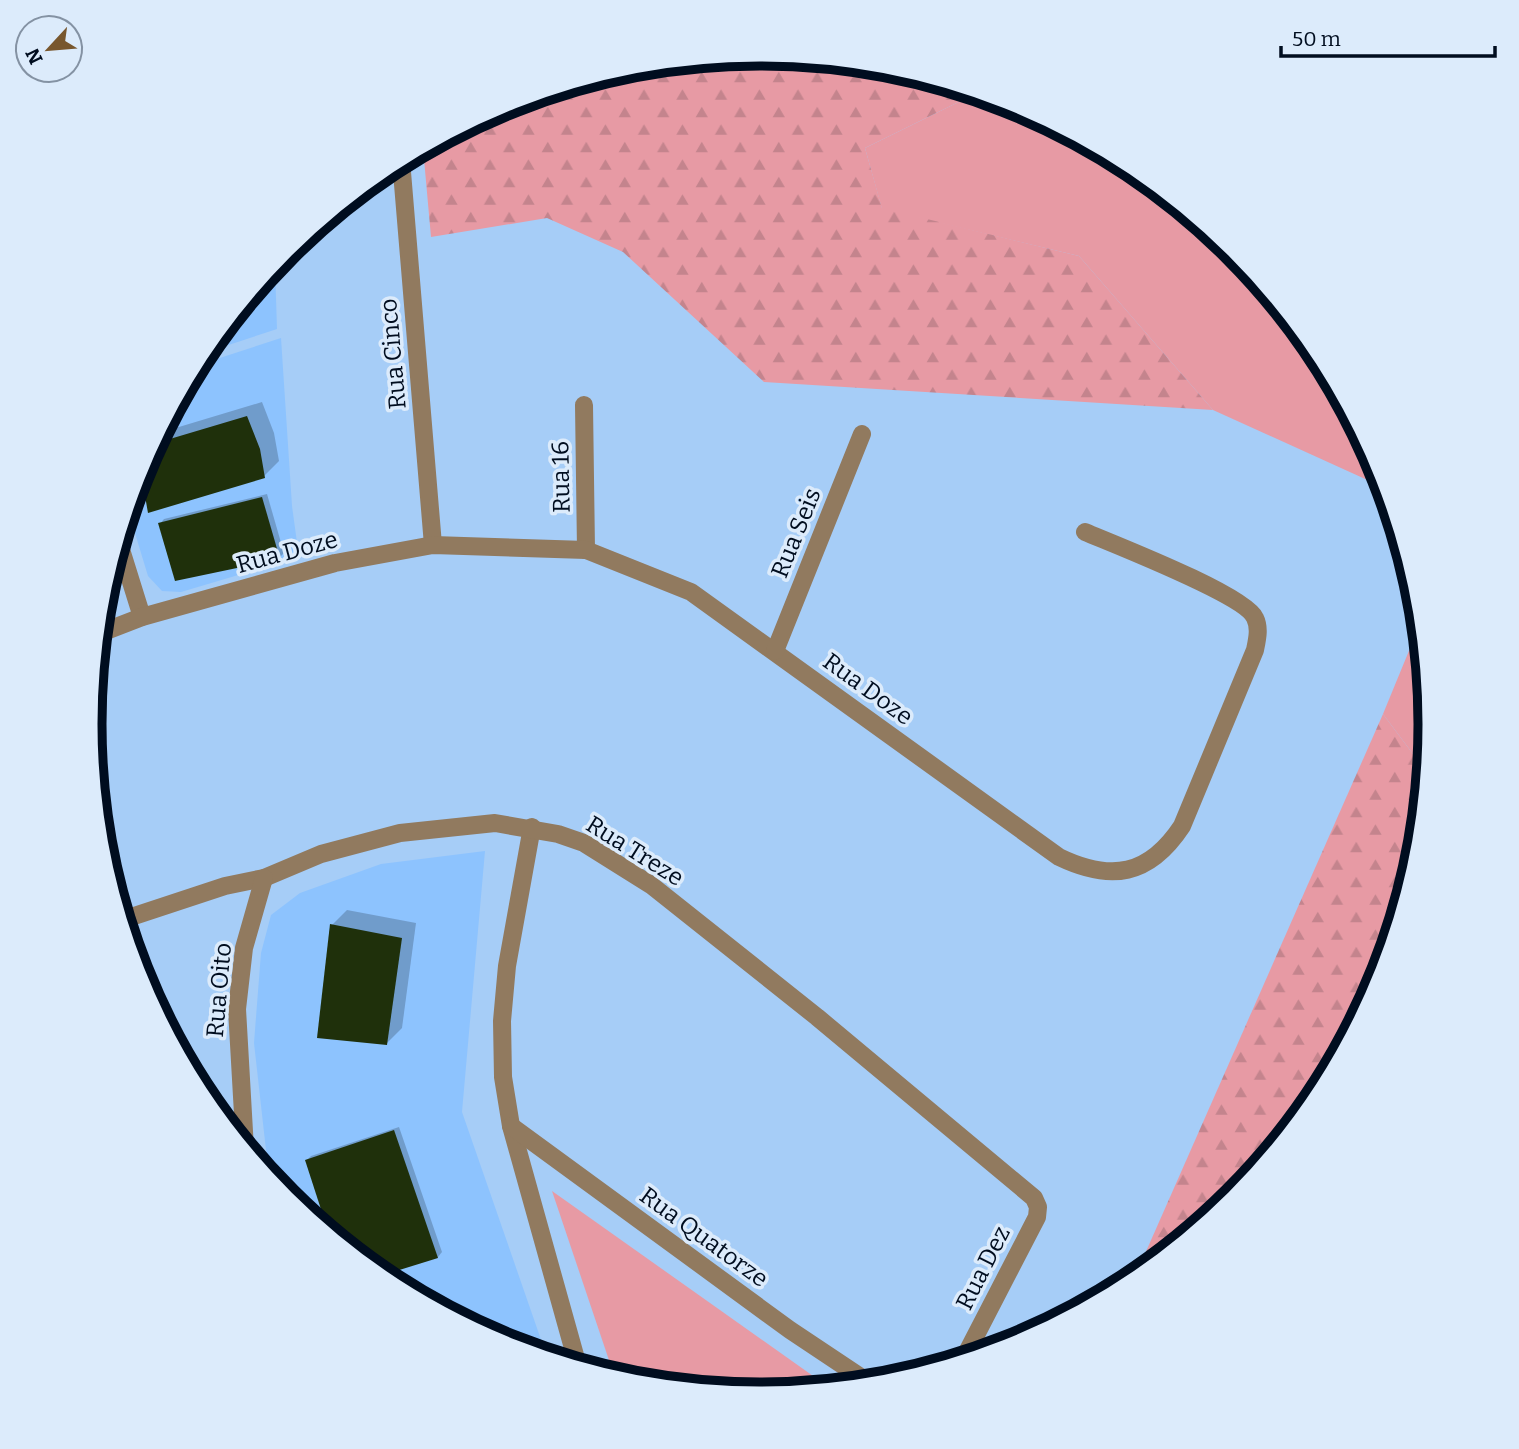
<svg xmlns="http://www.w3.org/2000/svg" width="1519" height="1449" font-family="Bitter,serif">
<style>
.built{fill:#8dc3fe}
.green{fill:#e79aa4}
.forest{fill:url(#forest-firs)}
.shadow{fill:#0003}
.building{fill:#1f300b}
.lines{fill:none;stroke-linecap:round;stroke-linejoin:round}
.minor{stroke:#917a5f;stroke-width:18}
.labels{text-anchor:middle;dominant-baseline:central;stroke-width:7;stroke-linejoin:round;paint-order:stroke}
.street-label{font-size:24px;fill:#000d1f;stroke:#dcebfb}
.rim{fill:none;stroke:#000d1f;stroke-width:9}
</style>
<defs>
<pattern id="forest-firs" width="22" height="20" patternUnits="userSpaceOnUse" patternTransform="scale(1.75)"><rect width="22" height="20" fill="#e79aa4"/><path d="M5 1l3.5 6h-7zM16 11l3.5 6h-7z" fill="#c4848d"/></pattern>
</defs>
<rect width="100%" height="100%" fill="#a6cdf7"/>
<!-- built -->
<g class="built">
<polygon points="272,267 275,267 277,329 201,354"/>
<polygon points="281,338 292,506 299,557 181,592 162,591 148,576 128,510 140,468 195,366"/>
<polygon points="485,851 462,1112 547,1357 503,1344 387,1282 285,1198 274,1185 266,1150 254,1043 261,953 271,915 300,893 381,864"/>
</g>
<!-- green -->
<g class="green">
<path d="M977 93C1044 114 1112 151 1166 195L1161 200 1321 360 1379 468 1385 488 1213 410 1079 256 882 209 865 148Z"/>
<polygon points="1420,624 1430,725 1425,770 1383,714"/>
<polygon points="552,1191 830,1388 759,1395 615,1378"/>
</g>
<!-- forest -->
<g class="forest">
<polygon points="760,54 891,67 977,93 865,148 882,208 1079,256 1213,410 764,382 623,252 547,218 431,237 423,148 485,115 706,60"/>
<polygon points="1166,195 1234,251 1321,360 1161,200"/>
<polygon points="1383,714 1425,770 1417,856 1379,981 1317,1097 1233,1199 1133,1281"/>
</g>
<!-- shadow -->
<g class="shadow">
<polygon points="262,402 274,433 279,461 264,476 146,494 132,501 140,468 159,433"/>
<polygon points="267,494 284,553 280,557 176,579 160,524 164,519"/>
<polygon points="347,910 416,923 402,1028 387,1043 332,925"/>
<polygon points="399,1127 442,1252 438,1257 378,1274 332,1236 307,1160 311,1156"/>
</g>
<!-- building -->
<g class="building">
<polygon points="247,416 260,449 265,478 148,513 145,496 130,504 140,468 153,444"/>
<polygon points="262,497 280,559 175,581 158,523"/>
<polygon points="330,924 402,938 387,1045 317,1038"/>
<polygon points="394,1130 438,1258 380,1276 329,1234 305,1160"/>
</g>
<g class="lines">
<!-- minor -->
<g class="minor">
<polyline points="401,160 433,545"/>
<polyline points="584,405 586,550"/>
<polyline points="118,540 142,617"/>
<path d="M98 634 142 617 335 563 433 545 586 550 691 592 1059 857C1111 882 1149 876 1182 826L1255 650C1257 640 1260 628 1255 618 1245 595 1113 544 1085 532"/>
<polyline points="775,651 862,434"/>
<polyline points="532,827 507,966 502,1021 503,1077 511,1126 578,1366"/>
<polyline points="122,920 225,886 264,878 321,854 400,833 495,823 558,834 584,843 651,885 817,1017 1034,1198 1038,1207 1037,1217 963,1360"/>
<polyline points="511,1126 790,1330 871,1384"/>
<polyline points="245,1149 237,1009 244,948 264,878"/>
</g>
</g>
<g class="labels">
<!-- street labels -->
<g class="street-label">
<text transform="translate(393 354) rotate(-95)">Rua Cinco</text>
<text transform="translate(561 477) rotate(-91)">Rua 16</text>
<text transform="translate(796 533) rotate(-68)">Rua Seis</text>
<text transform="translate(287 552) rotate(-15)">Rua Doze</text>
<text transform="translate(868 689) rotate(36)">Rua Doze</text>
<text transform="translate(635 851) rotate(32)">Rua Treze</text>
<text transform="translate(219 990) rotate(-85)">Rua Oito</text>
<text transform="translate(704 1237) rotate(36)">Rua Quatorze</text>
<text transform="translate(983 1268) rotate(-63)">Rua Dez</text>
</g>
</g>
<!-- crop -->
<path d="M0 0H1519V1449H0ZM102 724a658 658 0 1 1 1316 0a658 658 0 1 1-1316 0Z" fill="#dcebfb" fill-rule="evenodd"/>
<path class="rim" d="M102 724a658 658 0 1 1 1316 0a658 658 0 1 1-1316 0Z"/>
<!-- north arrow -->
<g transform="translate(49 49) rotate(244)"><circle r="33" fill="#dcebfb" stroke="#8492a3" stroke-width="2"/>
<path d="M0-5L12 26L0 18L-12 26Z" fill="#78572e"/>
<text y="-10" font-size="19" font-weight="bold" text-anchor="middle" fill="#000d1f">N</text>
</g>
<!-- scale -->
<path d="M1281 46v10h214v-10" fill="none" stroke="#000d1f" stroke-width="3.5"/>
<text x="1292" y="46" font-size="21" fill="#000d1f" stroke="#dcebfb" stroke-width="5" paint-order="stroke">50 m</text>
</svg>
